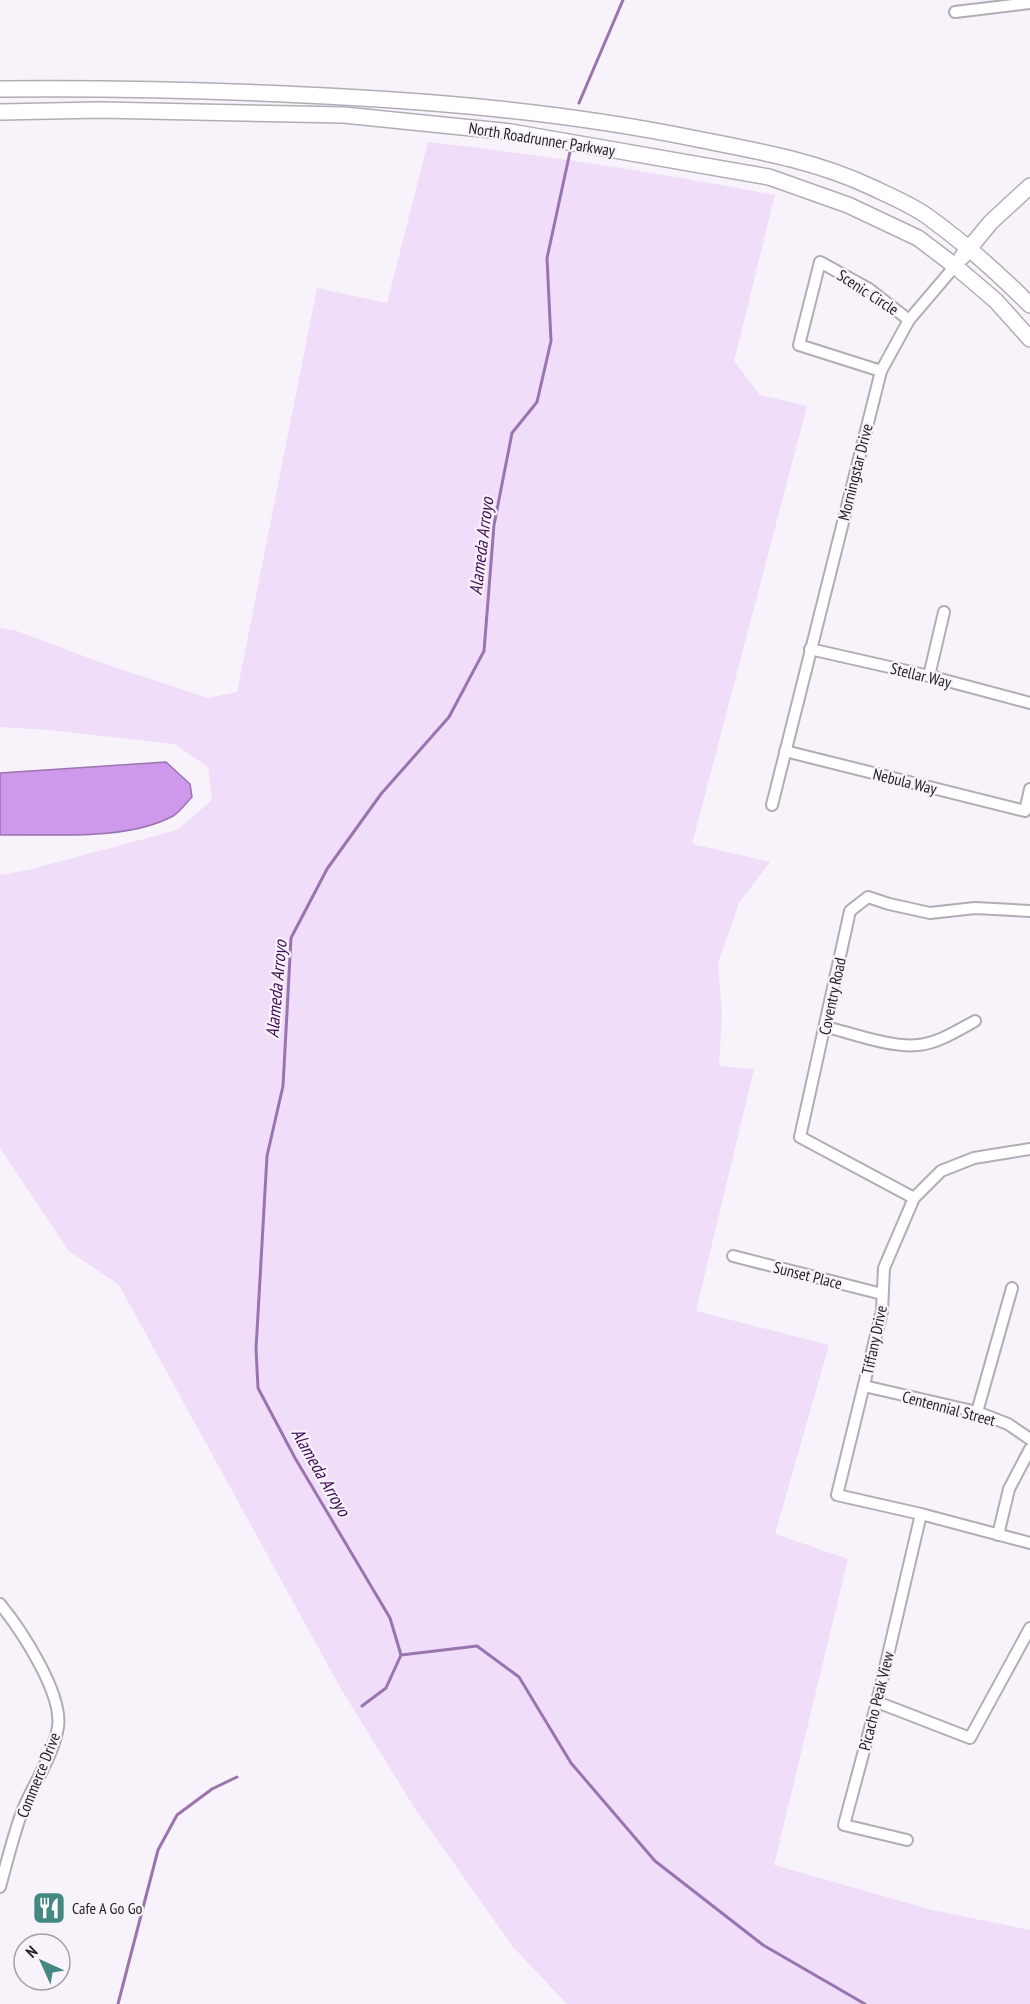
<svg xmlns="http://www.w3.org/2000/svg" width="1030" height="2004" font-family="'PT Sans Narrow',sans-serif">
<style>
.green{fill:#efddfa}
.water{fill:#ce99eb;stroke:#9a74af;stroke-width:1.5}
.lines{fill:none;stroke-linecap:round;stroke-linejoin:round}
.stream{stroke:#9a74af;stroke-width:3}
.street-casing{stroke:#b2acb5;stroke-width:14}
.secondary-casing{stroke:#b2acb5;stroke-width:18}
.street{stroke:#fff;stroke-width:10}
.secondary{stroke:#fff;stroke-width:15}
.labels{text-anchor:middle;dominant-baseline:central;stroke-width:4.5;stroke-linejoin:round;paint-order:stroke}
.street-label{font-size:16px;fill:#211f22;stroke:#f8f2fb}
.poi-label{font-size:16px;fill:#211f22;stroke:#f8f2fb;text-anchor:start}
.water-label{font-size:18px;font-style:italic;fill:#410c57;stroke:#f8f2fb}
</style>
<rect width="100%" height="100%" fill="#f8f2fb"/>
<!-- green -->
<path class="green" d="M428 142C546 155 659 173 775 195L734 361 760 395 807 406 692 844 770 862 739 903 718 963 722 1014 719 1066 754 1069 696 1311 829 1345 775 1534 848 1559 774 1865 932 1910 1030 1930V2004H567L513 1947 414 1807 341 1689 119 1285 69 1251 0 1148V875L28 870 177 830 212 800 208 767 174 744 49 730 0 727V628L17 631 105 664 208 698 237 692 317 288 387 303Z"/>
<!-- water -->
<path class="water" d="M166 762 190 784 192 797C186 803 180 812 173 816 127 841 52 834 0 835V773Z"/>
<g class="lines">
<!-- stream -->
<g class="stream">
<polyline points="579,103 623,0"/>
<polyline points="401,1655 477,1646 519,1677 571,1763 655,1861 763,1945 865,2004"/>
<polyline points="362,1706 386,1688 401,1655 390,1618 295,1458 258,1388 256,1349 267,1156 283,1086 291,938 327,869 381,794 449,717 484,651 494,525 512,433 537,402 551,341 547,258 570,152"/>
<polyline points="118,2004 158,1850 177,1815 212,1789 237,1777"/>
</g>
<!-- street casing -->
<g class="street-casing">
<g id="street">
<polyline points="955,12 1030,3"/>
<polyline points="881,371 799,345 820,262 869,289 909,320"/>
<polyline points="810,649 929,676 1030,703"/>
<polyline points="929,676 944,612"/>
<polyline points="785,751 1025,811 1030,789"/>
<polyline points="772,805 881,371 909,320 955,266"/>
<path d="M826 1027C852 1033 891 1048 918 1045 938 1043 957 1031 975 1021"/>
<polyline points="1030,1149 974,1158 941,1171 914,1198 884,1268 882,1311 837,1495 921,1514 1030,1543"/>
<polyline points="914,1198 800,1137 850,911 868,897 889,904 930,913 975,908 1030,911"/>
<polyline points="733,1256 882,1294"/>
<polyline points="864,1386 977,1412 1008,1424 1030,1439"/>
<polyline points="977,1412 1012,1288"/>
<polyline points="998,1535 1009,1489 1030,1449"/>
<path d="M0 1604C21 1630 63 1693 58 1727 53 1757 33 1784 22 1812 13 1836 7 1862 0 1887"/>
<polyline points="877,1702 970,1738 1030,1628"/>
<polyline points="907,1840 844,1825 877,1702 921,1514"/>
</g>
</g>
<!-- secondary casing -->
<g class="secondary-casing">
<g id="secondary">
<path d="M0 89C101 88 203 90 304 95 434 101 564 112 692 138 752 150 813 160 869 186 888 195 910 204 927 216 963 242 998 273 1030 305"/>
<polyline points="0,112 100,110 344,115 511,132 769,177 848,205 918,238 955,266 996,301 1030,339"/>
<polyline points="962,257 991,222 1030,186"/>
</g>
</g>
<!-- street -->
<use href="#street" class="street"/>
<!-- secondary -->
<use href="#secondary" class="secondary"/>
</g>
<!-- icons -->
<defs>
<g id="restaurant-square" transform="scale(1.725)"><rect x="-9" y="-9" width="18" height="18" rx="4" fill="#438981" stroke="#f8f2fb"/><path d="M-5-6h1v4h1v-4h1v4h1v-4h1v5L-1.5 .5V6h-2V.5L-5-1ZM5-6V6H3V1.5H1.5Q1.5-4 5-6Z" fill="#fff"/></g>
</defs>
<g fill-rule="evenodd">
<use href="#restaurant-square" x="49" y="1908"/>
</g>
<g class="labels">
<!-- street labels -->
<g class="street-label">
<text transform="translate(542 139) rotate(9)">North Roadrunner Parkway</text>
<text transform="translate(868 292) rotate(33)">Scenic Circle</text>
<text transform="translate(855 472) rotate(-76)">Morningstar Drive</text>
<text transform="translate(921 675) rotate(14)">Stellar Way</text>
<text transform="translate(905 781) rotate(14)">Nebula Way</text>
<text transform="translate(832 996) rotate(-78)">Coventry Road</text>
<text transform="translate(808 1275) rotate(14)">Sunset Place</text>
<text transform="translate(874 1340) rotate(-78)">Tiffany Drive</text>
<text transform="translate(949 1408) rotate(15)">Centennial Street</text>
<text transform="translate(876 1701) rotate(-76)">Picacho Peak View</text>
<text transform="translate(38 1775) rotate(-68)">Commerce Drive</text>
</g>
<!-- poi labels -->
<g class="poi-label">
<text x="72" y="1908">Cafe A Go Go</text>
</g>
<!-- water labels -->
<g class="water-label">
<text transform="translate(481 546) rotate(-83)">Alameda Arroyo</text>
<text transform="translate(276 989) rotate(-85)">Alameda Arroyo</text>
<text transform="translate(321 1472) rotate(60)">Alameda Arroyo</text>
</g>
</g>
<!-- north arrow -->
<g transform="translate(42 1962) rotate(315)"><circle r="28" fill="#f8f2fb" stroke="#a29ea4" stroke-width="1.5"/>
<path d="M0-4.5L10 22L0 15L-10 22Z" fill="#438981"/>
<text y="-9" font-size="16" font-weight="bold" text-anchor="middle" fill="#211f22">N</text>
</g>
</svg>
